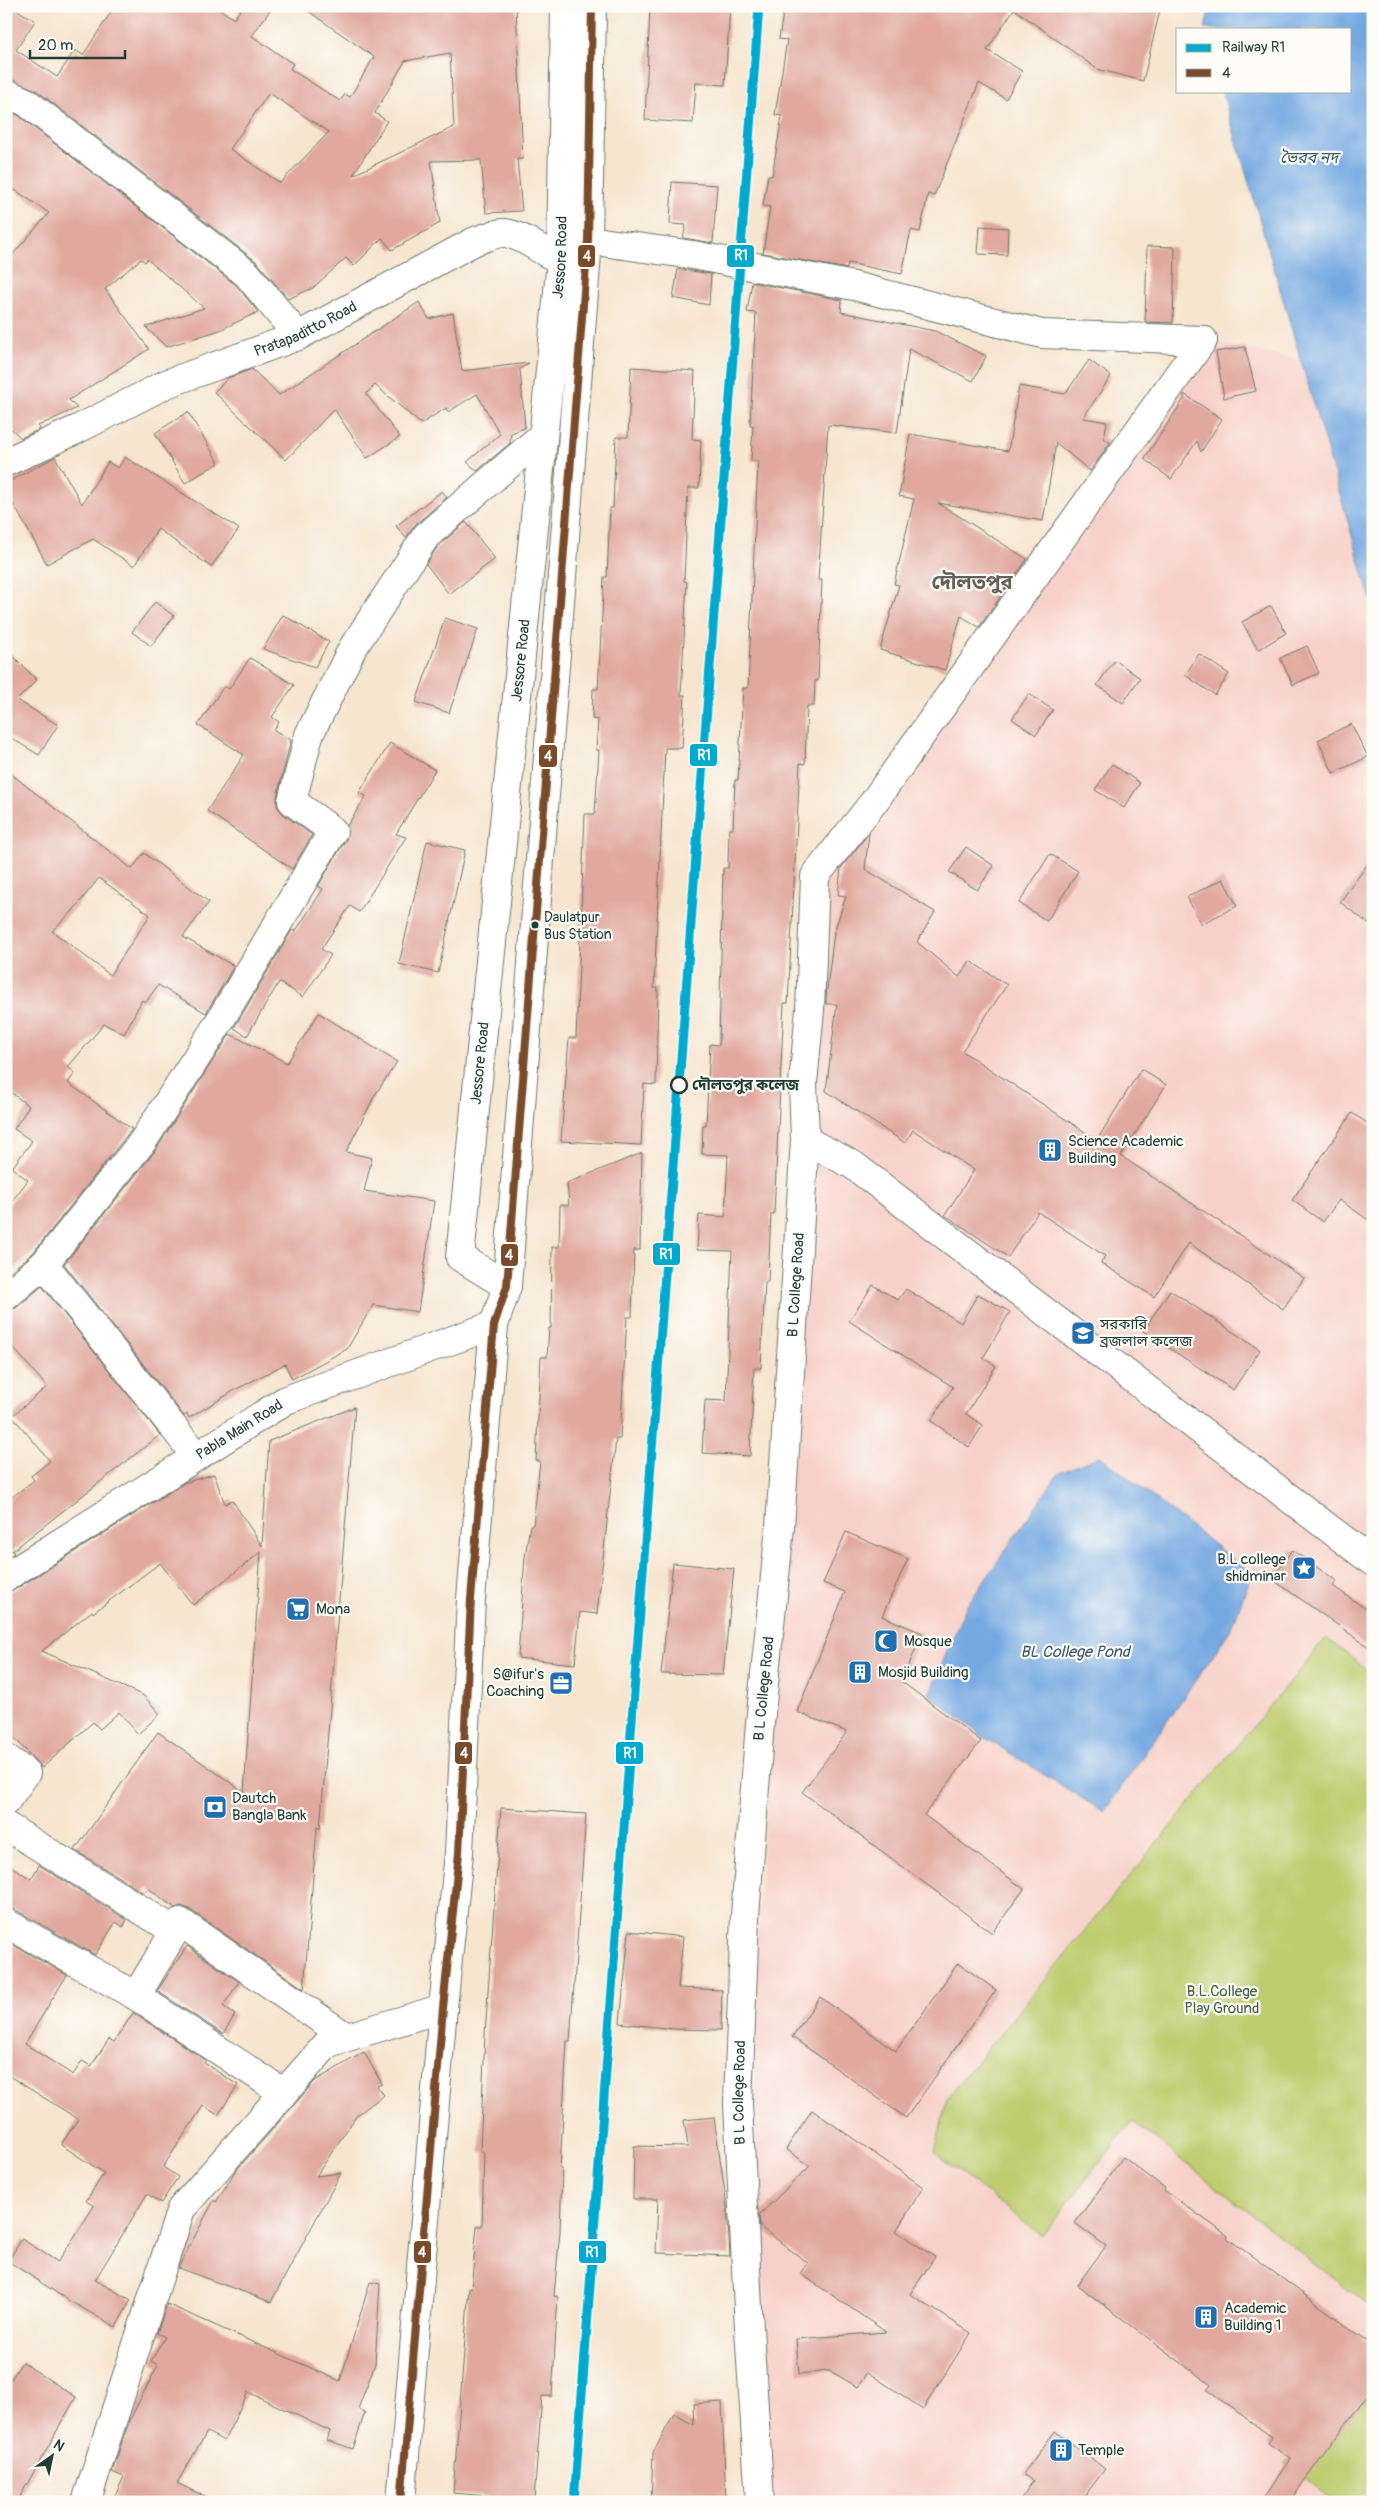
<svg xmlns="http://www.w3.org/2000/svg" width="1379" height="2508" font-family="Pangolin,'Noto Sans Bengali',sans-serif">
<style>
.built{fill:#f7d1c9}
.green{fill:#bdcd6f;stroke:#6e8552}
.water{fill:#75a8e1;stroke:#4a728a}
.building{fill:#e0a89e;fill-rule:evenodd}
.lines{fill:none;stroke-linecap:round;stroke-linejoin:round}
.minor-casing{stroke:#6a786a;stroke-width:30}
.trunk-casing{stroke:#6a786a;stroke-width:30}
.minor{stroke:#fff;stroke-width:28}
.trunk{stroke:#fff;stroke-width:28}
.bus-1-casing{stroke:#fdfcf7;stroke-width:11}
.bus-1{stroke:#7a4b2a;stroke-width:8}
.rail-1-casing{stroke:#fdfcf7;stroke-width:12}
.rail-1{stroke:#00a9ce;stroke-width:9}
.bus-dot{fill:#1f3d34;stroke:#fdfcf7;stroke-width:2}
.stop-dot{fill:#fdfcf7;stroke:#1f3d34;stroke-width:2.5}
.labels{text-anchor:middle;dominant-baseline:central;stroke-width:4.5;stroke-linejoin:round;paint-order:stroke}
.bus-label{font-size:14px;fill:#1f3d34;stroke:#fdfcf7;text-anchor:start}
.street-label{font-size:15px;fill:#1f3d34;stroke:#fdfcf7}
.stop-label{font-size:15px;font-weight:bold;fill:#1f3d34;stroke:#fdfcf7;text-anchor:start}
.poi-label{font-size:15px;fill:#1f3d34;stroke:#fdfcf7;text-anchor:start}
.park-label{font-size:15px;fill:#466143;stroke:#fdfcf7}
.water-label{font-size:16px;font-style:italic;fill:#395d68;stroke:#fdfcf7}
.district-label{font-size:20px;font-weight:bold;fill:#636259;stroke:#fdfcf7}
.line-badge{stroke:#fdfcf7;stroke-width:2}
.badge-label{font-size:14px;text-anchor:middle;font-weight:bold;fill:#fff}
</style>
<rect width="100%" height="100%" fill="#fdfcf7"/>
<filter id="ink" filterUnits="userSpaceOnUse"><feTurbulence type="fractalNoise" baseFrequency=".02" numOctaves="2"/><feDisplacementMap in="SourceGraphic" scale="10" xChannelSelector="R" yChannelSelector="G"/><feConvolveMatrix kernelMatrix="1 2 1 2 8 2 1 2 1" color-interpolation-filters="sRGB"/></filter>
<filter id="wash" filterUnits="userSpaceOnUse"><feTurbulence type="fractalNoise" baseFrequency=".0096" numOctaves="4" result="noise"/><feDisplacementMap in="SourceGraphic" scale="20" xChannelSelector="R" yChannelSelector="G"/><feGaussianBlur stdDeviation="1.12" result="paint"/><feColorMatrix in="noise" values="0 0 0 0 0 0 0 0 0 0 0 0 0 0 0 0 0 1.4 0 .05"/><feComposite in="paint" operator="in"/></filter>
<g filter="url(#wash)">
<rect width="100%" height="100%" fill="#f6e5cf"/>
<!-- built -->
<polygon class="built" points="1203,340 1301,360 1373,607 1373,2502 760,2502 744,2189 815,876"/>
<!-- green -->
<g class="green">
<polygon points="1326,1638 1373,1675 1373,2309 1132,2121 1042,2236 935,2153 947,2098"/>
<polygon points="1373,2351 1373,2502 1334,2502 1285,2463"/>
</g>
<!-- water -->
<g class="water">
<polygon points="1210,6 1373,6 1373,607 1222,91 1350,91 1350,29 1205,29"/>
<polygon points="1100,1456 1252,1574 1231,1629 1104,1812 981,1735 929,1694 966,1607 1059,1473"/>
</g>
<g id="blocks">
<!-- building -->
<g class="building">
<path d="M6 6H11L35 21 16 50 57 77 75 50 83 55 115 6H215L234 19 243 6H273L252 36 293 64 290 69 340 101 345 94 350 97 374 57 301 6H516L523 159H517L522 211 486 213 481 160 431 161 440 223 392 250 382 238 354 266 346 258 313 288 288 299 257 262 36 90 6 78ZM450 53 454 127 353 175 387 121 375 113 405 61ZM269 93 329 132 280 183 230 149Z"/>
<polygon points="650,6 730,6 725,85 696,83 693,123 645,120"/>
<polygon points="784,6 1161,6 1143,81 1097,69 1014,9 987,50 1022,71 1006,99 979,83 934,196 928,194 920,232 911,230 902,274 848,263 847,269 763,253 770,207 763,206 768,175 772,176 782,116 775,115 787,40 779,39"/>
<polygon points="6,110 18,115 236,285 258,312 220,330 166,347 146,327 204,308 147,259 145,262 141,259 105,289 149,349 69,400 77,408 38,426 40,429 21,438 6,424 6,262 49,213 6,184"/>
<polygon points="672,182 717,185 713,243 683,238 686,225 670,224"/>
<polygon points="980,226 1008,228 1007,255 978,254"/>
<polygon points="1147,246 1175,247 1173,323 1145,322"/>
<polygon points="678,269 711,274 709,305 673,298"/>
<polygon points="752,282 842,300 841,312 935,331 986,356 973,381 909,349 897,433 828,425 818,580 822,580 818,681 815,681 814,706 807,706 805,764 800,763 788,1003 784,1003 774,1214 771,1214 768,1282 765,1282 761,1368 754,1368 750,1456 702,1453 705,1400 726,1401 732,1251 697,1250 699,1215 725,1217 728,1155 702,1154 703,1125 706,1125 710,1044 719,1045 723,868 728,868 729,829 733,829 735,780 738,780 743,688 748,688 758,461 751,461 753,425 750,425 756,313 747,312"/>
<polygon points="419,302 429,319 453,313 462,371 529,363 520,369 525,428 511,433 510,443 477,471 467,462 500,434 477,394 448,412 446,408 421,424 375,385 366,394 400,437 367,458 334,409 286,460 214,392 228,378 252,369 279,395"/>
<polygon points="1245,347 1256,391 1224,398 1216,352"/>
<polygon points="1089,360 1111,376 1083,418 1107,422 1104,438 1110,443 1090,471 1056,443 1043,521 938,503 1027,559 979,627 961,616 945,670 880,650 899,585 894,584 914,499 899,496 910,434 1008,451 1019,386 1065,394"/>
<polygon points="631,367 695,371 692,439 701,440 699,488 688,488 684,581 687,582 681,695 685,695 682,748 665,748 654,988 658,988 656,1085 644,1084 641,1145 561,1141 569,1038 576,1038 585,814 595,814 599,750 596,750 598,720 592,719 593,689 598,689 604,577 607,577 610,508 613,508 616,437 628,437"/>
<polygon points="1184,394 1222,419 1201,452 1197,441 1171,479 1144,459 1184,399"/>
<polygon points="188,412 219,463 185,483 155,433"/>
<polygon points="55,457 82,504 108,462 118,468 125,457 239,529 211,567 158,529 134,566 93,539 47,564 6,491 6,483"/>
<polygon points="442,491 447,497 416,524 406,538 396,526"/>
<polygon points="466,522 495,559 449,594 426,564 438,546"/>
<polygon points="155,602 174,616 151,646 132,632"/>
<polygon points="1271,606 1286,633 1258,650 1242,622"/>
<polygon points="283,615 329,642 315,667 263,649"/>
<polygon points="445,618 478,629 449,713 416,702"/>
<polygon points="1307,646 1319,673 1293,685 1280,658"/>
<polygon points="6,649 37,680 17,700 58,725 39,755 6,735"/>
<polygon points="1199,654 1229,674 1215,695 1185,675"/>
<polygon points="250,658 294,685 272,717 279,722 274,730 291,740 277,797 277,806 283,814 312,835 292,869 207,811 244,755 198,725 224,686 229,689"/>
<polygon points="1115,660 1140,678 1123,703 1097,685"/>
<polygon points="1029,694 1053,710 1036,735 1012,719"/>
<polygon points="1351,724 1368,757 1333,773 1318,740"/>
<polygon points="390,743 435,770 396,834 406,837 359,912 350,906 321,949 331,955 303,997 279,982 247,1036 234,1028 292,930 295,932 323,889 318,886 346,839 347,826 366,796 359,793"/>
<polygon points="1112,764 1140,783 1124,808 1095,790"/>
<path d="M6 770 132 869 144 853 209 902 183 937 234 966 206 1013 158 985 146 1002 142 1000 124 1034 104 1024 68 1067 75 1073 68 1083 132 1129 33 1253 6 1275V1209L28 1180 12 1168 32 1141 14 1129 29 1106 6 1089ZM99 878 150 915 110 975 52 931 72 912Z"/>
<polygon points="869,833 865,869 935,912 917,942 959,977 970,961 1007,985 962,1051 1097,1140 1141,1069 1166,1085 1121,1156 1304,1278 1283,1309 1189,1243 1154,1297 1101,1263 1105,1256 1038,1212 1008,1257 945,1215 974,1170 913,1130 905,1143 826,1091 837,1004 826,1004 826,997 834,932 846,896 838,895 841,868"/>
<polygon points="427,841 465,850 438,973 399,964"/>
<polygon points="966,847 994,866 977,890 949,872"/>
<polygon points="1050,854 1078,871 1047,921 1019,903"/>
<polygon points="1373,857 1373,927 1340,902"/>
<polygon points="1223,879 1237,906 1201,924 1187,897"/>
<polygon points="319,1013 397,1062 375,1095 346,1152 372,1158 364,1191 434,1201 418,1312 373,1305 347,1349 292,1379 285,1364 235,1390 189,1418 187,1414 184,1416 64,1264 155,1151 230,1034 287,1063"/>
<polygon points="1352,1113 1373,1127 1373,1223 1339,1200 1323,1222 1292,1200"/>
<polygon points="642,1153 640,1250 634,1250 632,1317 627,1317 620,1439 616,1439 597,1614 580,1612 575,1664 518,1658 525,1557 530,1525 533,1525 540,1461 536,1461 541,1357 547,1357 549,1328 551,1328 552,1247 559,1247 560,1205 569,1205 567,1183"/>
<polygon points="873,1285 898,1300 906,1289 961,1323 978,1294 1010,1312 983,1358 996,1366 966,1414 983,1425 969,1447 931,1421 953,1387 849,1321"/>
<polygon points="42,1286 160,1435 12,1551 14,1553 6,1558 6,1502 34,1480 31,1476 50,1461 12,1416 47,1387 6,1339 6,1311 16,1308"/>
<polygon points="1170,1290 1260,1350 1233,1390 1143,1331"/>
<polygon points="355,1407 320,1829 317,1827 304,1989 189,1909 181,1906 175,1908 148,1888 144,1893 75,1850 158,1732 244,1792 261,1552 193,1605 160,1563 93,1613 92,1611 42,1651 144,1696 160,1714 138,1734 119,1712 100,1729 93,1722 42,1768 6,1729 6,1593 14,1590 184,1483 214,1474 225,1504 232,1500 262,1546 269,1441"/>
<polygon points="846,1532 908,1559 882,1616 922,1633 902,1682 981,1741 924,1815 1024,1889 992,1933 802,1792 847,1732 797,1712 845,1592 823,1583"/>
<polygon points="1292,1550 1337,1581 1333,1586 1373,1614 1373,1650 1272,1579"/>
<polygon points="673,1563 734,1569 723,1675 661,1674"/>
<polygon points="501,1808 586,1814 570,2041 567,2041 560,2169 562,2169 560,2231 554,2296 558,2297 555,2346 552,2396 542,2396 534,2500 453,2493 469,2288 471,2289 477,2226 482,2226 484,2152 480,2152 485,2034"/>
<polygon points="6,1863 31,1879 39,1865 127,1920 123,1927 116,1922 95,1955 14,1909 6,1907"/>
<polygon points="629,1931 683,1937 678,1988 722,1990 721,2030 674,2029 620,2023"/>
<polygon points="6,1941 67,1975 25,2044 73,2075 82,2061 91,2066 109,2039 114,2042 133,2013 206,2060 204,2063 238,2085 218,2115 203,2106 163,2167 178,2177 161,2203 147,2194 95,2280 131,2300 116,2327 66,2299 8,2261 22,2239 58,2262 94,2206 86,2201 104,2173 61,2145 78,2119 6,2074"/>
<polygon points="187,1946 239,1982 223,2006 235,2015 223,2034 157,1991"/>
<polygon points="958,1963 996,1990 906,2118 792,2037 820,1997 896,2051"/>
<polygon points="364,2052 382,2084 377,2086 384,2095 357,2115 316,2176 341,2173 271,2302 178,2268 214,2200 216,2202 234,2173 315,2081"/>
<polygon points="812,2110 923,2187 896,2231 935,2257 910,2294 971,2333 923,2409 867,2372 858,2387 830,2371 799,2374 796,2339 886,2332 801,2274 808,2263 760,2227 759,2215 810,2166 786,2149"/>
<polygon points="714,2117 727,2207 730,2256 656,2253 658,2199 633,2199 634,2146 688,2147 684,2120"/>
<polygon points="1123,2157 1165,2188 1164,2190 1228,2236 1227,2238 1373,2345 1373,2387 1289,2502 1261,2502 1290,2459 1268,2443 1272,2437 1207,2390 1211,2385 1077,2285 1106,2246 1075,2223"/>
<polygon points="370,2282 380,2284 375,2364 358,2409 365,2412 353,2449 327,2440 330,2431 248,2392 224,2441 207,2432 177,2483 216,2502 112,2502 124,2477 112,2472 129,2421 158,2365 151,2361 165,2337 157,2333 167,2304 340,2381"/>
<polygon points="22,2362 76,2397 17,2502 6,2502 6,2387"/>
<polygon points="722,2402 726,2502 651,2502 653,2453 674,2414 694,2425 693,2404"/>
<polygon points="1055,2431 1105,2469 1080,2502 1019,2502 1033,2481 1023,2474"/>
</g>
</g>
</g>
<g filter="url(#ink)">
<use href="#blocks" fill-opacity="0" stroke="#6a786a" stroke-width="1"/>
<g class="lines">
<!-- minor casing -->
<g class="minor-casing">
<g id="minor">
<polyline points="6,93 26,102 247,274 298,336"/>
<path id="s1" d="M6 462 78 429 166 384 298 336 475 241C483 239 497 232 505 233 531 237 548 261 574 262L588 240 693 255 854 286 1042 334 1203 340"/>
<polyline points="805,1140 853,1165 1373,1562"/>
<polyline points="44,1264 143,1141 218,1024 333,831 292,801 309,735 352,649 426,536 543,435"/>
<polyline points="6,1296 44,1264 196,1456"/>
<path id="s2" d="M6 1577 286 1400 494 1325"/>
<polyline points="6,1758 26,1773 6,1801"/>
<polyline points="6,1826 175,1931"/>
<polyline points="6,1923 136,1996 284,2093"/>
<polyline points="136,1996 180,1922 345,2036"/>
<polyline points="86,2502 181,2209 328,2043 443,2008"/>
<path id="s3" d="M760 2502 749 2329 738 2103 740 2048 745 1916 760 1723 780 1527 805 1140 803 1083 810 1010 815 876 873 803 1203 340"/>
</g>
</g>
<!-- trunk casing -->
<g class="trunk-casing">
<g id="trunk">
<path id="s4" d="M507 1286 460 1257 561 262 565 6"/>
<polyline points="401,2502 443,2008 459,1853 471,1599 494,1325 507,1286 588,240 592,6"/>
</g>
</g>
<!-- minor -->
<use href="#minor" class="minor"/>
<!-- trunk -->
<use href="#trunk" class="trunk"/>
<!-- bus-1 casing -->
<g class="bus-1-casing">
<polyline id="bus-1" points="401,2502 443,2008 459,1853 471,1599 494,1325 507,1286 588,240 592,6"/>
</g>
<!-- bus-1 -->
<use href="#bus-1" class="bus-1"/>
<!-- rail-1 casing -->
<g class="rail-1-casing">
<polyline id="rail-1" points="574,2502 759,6"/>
</g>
<!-- rail-1 -->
<use href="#rail-1" class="rail-1"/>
</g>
</g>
<!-- icons -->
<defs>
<g id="building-square" transform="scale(1.25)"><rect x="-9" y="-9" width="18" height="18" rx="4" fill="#1f6fb2" stroke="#fdfcf7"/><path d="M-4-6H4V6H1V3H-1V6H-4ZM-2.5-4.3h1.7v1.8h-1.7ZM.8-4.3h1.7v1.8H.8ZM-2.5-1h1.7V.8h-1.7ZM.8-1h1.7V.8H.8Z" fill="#fff"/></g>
<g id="university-square" transform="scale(1.25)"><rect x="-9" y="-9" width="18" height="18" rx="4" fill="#1f6fb2" stroke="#fdfcf7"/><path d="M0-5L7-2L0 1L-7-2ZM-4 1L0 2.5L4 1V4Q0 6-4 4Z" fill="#fff"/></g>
<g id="sight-square" transform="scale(1.25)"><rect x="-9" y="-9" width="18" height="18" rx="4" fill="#1f6fb2" stroke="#fdfcf7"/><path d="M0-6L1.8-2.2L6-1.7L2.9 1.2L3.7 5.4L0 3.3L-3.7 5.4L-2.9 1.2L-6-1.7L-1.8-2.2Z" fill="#fff"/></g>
<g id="supermarket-square" transform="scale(1.25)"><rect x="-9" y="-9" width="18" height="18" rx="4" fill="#1f6fb2" stroke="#fdfcf7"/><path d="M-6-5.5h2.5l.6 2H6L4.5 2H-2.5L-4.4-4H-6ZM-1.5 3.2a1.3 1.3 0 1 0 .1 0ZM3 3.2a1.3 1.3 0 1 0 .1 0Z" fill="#fff"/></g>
<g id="mosque-square" transform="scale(1.25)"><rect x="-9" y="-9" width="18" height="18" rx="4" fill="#1f6fb2" stroke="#fdfcf7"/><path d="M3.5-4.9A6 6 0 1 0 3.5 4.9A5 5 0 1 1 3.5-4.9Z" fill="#fff"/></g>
<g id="office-square" transform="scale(1.25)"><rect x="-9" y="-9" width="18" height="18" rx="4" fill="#1f6fb2" stroke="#fdfcf7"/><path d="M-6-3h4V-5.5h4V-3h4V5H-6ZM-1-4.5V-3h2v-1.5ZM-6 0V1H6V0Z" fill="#fff"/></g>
<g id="bank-square" transform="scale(1.25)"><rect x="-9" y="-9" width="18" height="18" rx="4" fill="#1f6fb2" stroke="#fdfcf7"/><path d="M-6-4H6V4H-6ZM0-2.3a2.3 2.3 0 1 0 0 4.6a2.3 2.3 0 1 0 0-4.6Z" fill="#fff"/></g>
</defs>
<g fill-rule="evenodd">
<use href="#building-square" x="1050" y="1150"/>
<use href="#university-square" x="1083" y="1333"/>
<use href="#sight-square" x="1304" y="1568"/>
<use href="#supermarket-square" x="298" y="1609"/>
<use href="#mosque-square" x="886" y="1641"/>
<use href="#building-square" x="860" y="1672"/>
<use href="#office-square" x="561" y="1683"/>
<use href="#bank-square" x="215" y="1807"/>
<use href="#building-square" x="1206" y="2317"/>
<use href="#building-square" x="1061" y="2450"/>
</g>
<!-- markers -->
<circle class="bus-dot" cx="535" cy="925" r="4.5"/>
<circle class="stop-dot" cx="679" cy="1085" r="8"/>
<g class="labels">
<!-- bus labels -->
<g class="bus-label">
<text x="544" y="917">Daulatpur<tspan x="544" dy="17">Bus Station</tspan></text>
</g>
<!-- street labels -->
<g class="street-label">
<text stroke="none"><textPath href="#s4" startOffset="1060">Jessore Road</textPath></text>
<text stroke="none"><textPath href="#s1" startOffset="328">Pratapaditto Road</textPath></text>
<text stroke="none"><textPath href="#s4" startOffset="655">Jessore Road</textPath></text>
<text stroke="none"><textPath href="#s4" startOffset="250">Jessore Road</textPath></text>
<text stroke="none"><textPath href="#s3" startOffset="1220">B L College Road</textPath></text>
<text stroke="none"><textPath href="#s2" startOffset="276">Pabla Main Road</textPath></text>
<text stroke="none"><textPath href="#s3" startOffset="815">B L College Road</textPath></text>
<text stroke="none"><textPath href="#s3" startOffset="410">B L College Road</textPath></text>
</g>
<!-- stop labels -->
<g class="stop-label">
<text x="692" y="1085">দৌলতপুর কলেজ</text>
</g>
<!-- poi labels -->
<g class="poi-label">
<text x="1068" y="1141">Science Academic<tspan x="1068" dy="17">Building</tspan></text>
<text x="1100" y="1324">সরকারি<tspan x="1100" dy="17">ব্রজলাল কলেজ</tspan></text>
<text x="1286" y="1559" text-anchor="end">B.L college<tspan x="1286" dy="17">shidminar</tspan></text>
<text x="316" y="1609">Mona</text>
<text x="904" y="1641">Mosque</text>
<text x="878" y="1672">Mosjid Building</text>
<text x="544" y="1674" text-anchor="end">S@ifur's<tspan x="544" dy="17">Coaching</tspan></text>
<text x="232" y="1798">Dautch<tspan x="232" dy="17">Bangla Bank</tspan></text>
<text x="1224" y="2308">Academic<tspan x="1224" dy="17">Building 1</tspan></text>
<text x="1078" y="2450">Temple</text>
</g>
<!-- park labels -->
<g class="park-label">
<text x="1222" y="1991">B.L.College<tspan x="1222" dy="17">Play Ground</tspan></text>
</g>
<!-- water labels -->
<g class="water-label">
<text x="1309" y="158">ভৈরব নদ</text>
<text x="1075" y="1652">BL College Pond</text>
</g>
<!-- district labels -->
<g class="district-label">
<text x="972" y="582">দৌলতপুর</text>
</g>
</g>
<g class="line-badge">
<rect x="726" y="244" width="29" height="24" rx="5" fill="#00a9ce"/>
<rect x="577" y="244" width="19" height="24" rx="5" fill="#7a4b2a"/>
<rect x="689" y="743" width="29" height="24" rx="5" fill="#00a9ce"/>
<rect x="538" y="744" width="20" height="24" rx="5" fill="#7a4b2a"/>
<rect x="652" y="1242" width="29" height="24" rx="5" fill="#00a9ce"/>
<rect x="500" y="1243" width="19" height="24" rx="5" fill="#7a4b2a"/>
<rect x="454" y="1741" width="19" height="24" rx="5" fill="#7a4b2a"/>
<rect x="615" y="1741" width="29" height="24" rx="5" fill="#00a9ce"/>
<rect x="413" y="2240" width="19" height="24" rx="5" fill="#7a4b2a"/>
<rect x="578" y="2240" width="29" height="24" rx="5" fill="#00a9ce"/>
</g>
<g class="badge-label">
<text x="741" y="260">R1</text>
<text x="587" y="261">4</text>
<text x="704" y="760">R1</text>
<text x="548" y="761">4</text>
<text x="666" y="1259">R1</text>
<text x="509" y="1260">4</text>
<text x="464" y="1758">4</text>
<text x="630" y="1758">R1</text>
<text x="422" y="2257">4</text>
<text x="592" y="2257">R1</text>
</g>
<!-- margin -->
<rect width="1379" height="2508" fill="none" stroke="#fdfcf7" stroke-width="25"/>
<!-- legend -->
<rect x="1176" y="28" width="175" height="65" fill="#fdfcf7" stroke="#a4b0a9"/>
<rect x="1186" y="44" width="25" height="8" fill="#00a9ce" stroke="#a4b0a9"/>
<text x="1222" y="52" font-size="15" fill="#1f3d34">Railway R1</text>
<rect x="1186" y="69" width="25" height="8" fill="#7a4b2a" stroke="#a4b0a9"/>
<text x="1222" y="78" font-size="15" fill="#1f3d34">4</text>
<!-- north arrow -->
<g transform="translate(52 2456) rotate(33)" stroke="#fdfcf7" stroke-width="4" paint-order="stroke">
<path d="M0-4L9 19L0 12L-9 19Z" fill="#1f3d34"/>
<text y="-8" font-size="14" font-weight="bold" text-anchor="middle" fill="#1f3d34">N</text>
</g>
<!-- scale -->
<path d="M30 50v8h95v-8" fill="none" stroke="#1f3d34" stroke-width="2.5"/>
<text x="38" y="50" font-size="15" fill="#1f3d34" stroke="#fdfcf7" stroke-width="4" paint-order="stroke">20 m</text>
</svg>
